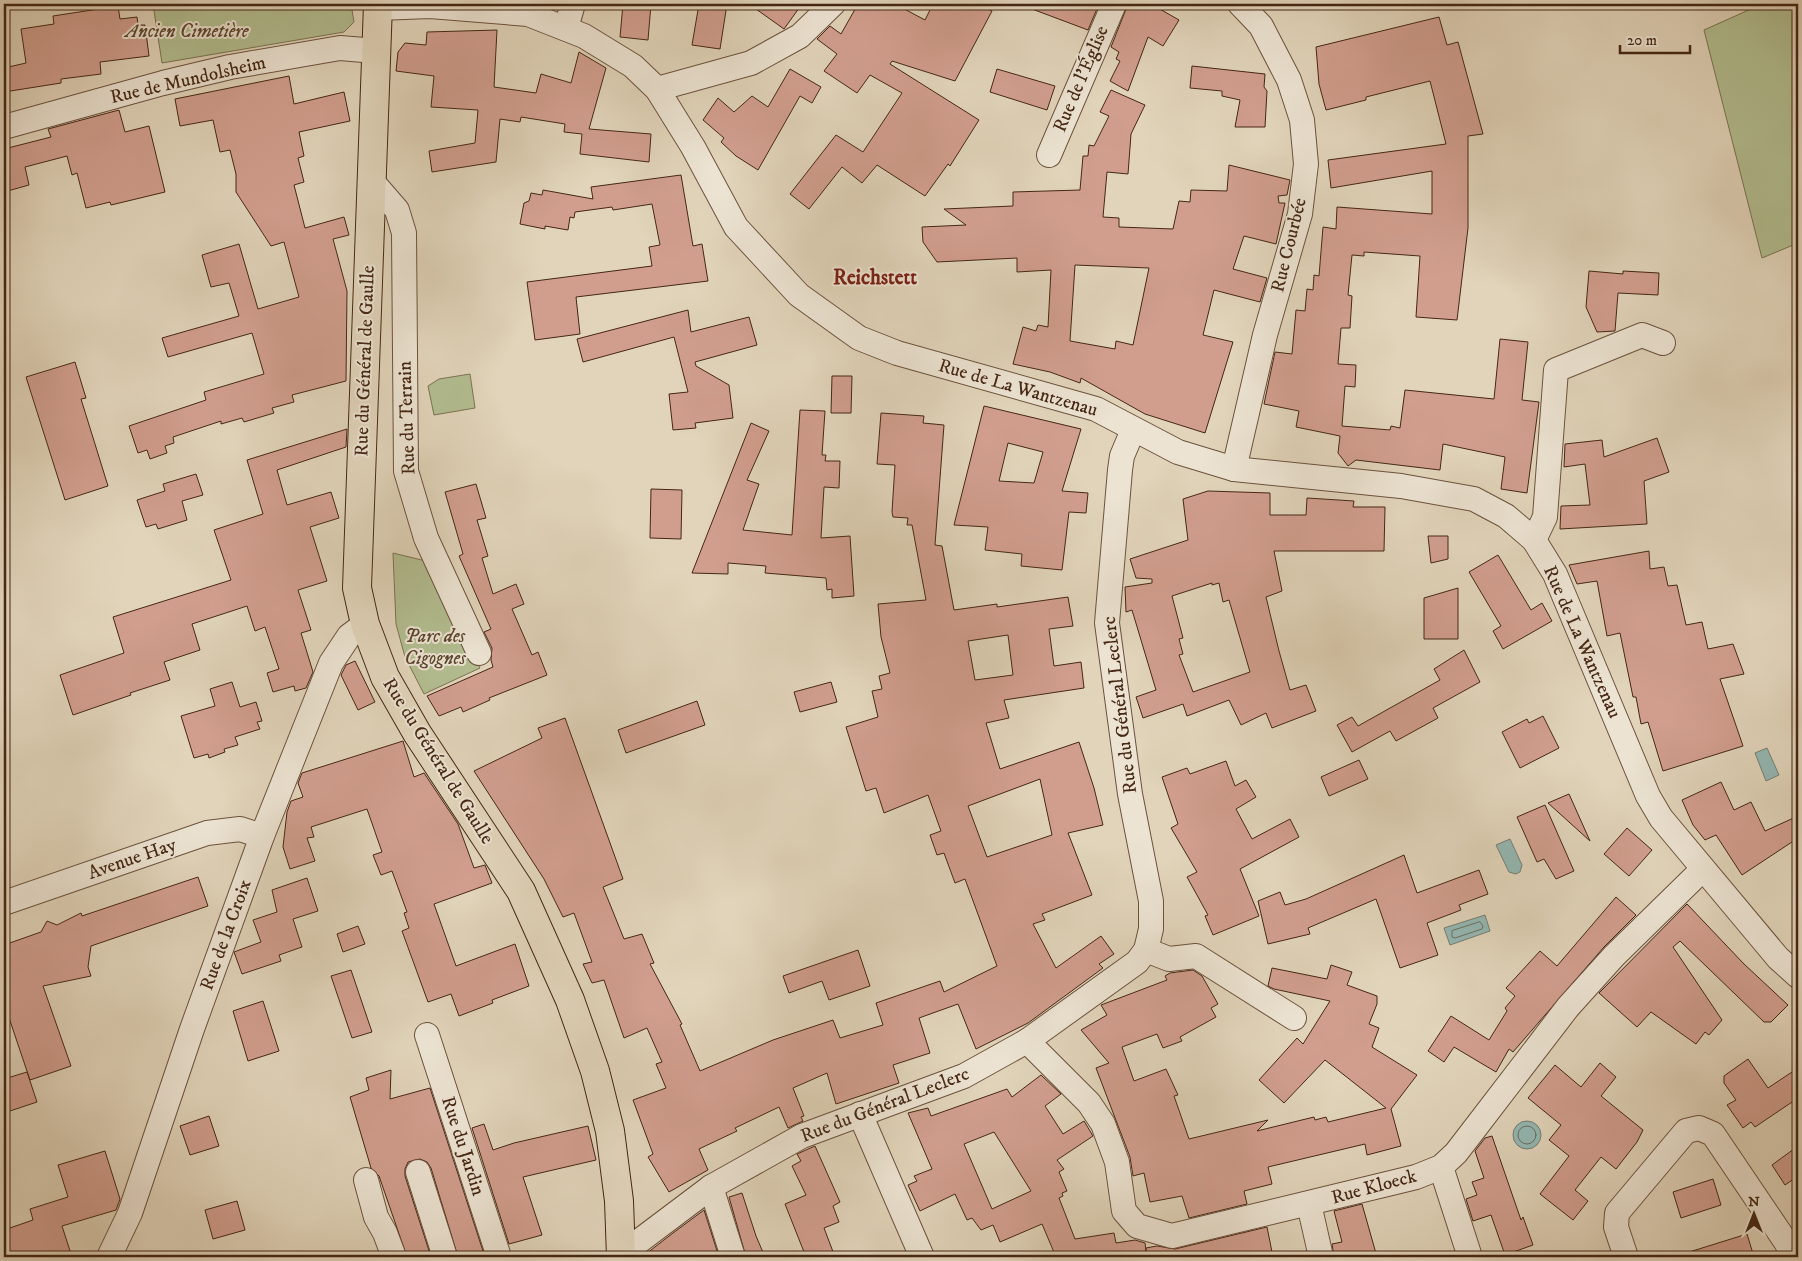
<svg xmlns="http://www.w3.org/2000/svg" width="1802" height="1261" font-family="'IM FELL DW Pica',serif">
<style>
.green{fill:#b2bd90;stroke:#7c7252}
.water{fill:#94b8b3;stroke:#747e73}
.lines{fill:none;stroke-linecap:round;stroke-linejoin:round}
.shore{stroke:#6c7064;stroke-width:1}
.building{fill:#d19e8e;stroke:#452714;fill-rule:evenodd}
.minor-casing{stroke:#6c523e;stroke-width:26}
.major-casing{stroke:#452714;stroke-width:30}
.minor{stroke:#ece3d2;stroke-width:24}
.major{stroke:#e1d4ba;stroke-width:28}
.labels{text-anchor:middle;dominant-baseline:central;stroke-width:4;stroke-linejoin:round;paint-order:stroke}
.park-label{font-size:19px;font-style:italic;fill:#5b452d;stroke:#ece3d2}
.street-label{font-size:19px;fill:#452714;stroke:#ece3d2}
.quarter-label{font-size:21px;font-weight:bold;fill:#7a1f14;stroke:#ece3d2}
</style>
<rect width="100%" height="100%" fill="#e1d4ba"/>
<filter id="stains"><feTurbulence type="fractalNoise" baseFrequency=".004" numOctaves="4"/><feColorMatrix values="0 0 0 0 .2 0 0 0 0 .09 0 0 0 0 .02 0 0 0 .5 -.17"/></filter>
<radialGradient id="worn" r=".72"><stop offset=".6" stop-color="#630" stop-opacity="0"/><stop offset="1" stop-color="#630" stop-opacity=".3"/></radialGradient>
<!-- green -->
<g class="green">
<polygon points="153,4 351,4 354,22 344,32 162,63"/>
<polygon points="1762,4 1798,4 1798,243 1762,258 1704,30"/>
<polygon points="470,374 475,408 434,415 428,386 439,379"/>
<polygon points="393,553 430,562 480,668 424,694 405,657 396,624"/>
</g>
<!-- water -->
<g class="water">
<polygon points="1767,748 1779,775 1766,781 1755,753"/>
<polygon points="1510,839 1522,865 1520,872 1516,874 1509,872 1496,845"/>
<polygon points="1485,915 1490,931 1450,945 1444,928"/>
<circle cx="1527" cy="1135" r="14"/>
</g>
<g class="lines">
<!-- shore -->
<g class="shore">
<polygon points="1480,922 1483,926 1482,929 1455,938 1452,937 1452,931"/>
<circle cx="1527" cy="1135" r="9"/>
</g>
</g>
<!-- building -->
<g class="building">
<polygon points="623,4 651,4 648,40 620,37"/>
<polygon points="699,4 727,4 720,49 692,45"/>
<polygon points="749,4 802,4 784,29"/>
<polygon points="858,4 895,4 925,20 933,4 977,4 992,11 955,81 892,61 890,64 979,120 950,166 948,164 925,196 877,165 862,183 842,167 809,209 790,194 836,135 863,152 902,93 870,75 857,93 824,71 837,54 817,39 830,26 841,34"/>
<polygon points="1025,4 1099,4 1088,30 1024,6"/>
<polygon points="1128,4 1151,4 1179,20 1163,46 1148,37 1128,91 1110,81 1120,61 1116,59 1119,52 1111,47"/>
<polygon points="118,6 120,19 137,17 138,25 145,25 149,56 100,62 101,74 61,79 61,83 4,92 4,68 26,63 21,29 54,24 53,16"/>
<polygon points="1439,17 1447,45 1458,42 1483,134 1468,136 1468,228 1457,320 1416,317 1420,256 1364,252 1364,256 1352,255 1348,295 1352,296 1350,328 1341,328 1338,364 1356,365 1355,387 1345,386 1342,426 1390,430 1391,426 1400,428 1405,390 1494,399 1500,339 1528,342 1522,400 1539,402 1527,493 1501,489 1505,457 1443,444 1440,470 1356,460 1348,466 1338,453 1340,436 1296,427 1299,411 1264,404 1275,352 1292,354 1296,310 1305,311 1307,289 1313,290 1314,275 1319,276 1323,227 1336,229 1337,207 1432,214 1432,171 1331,188 1328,160 1446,144 1430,81 1366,97 1366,100 1326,110 1319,84 1316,47"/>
<polygon points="497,30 494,87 536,93 541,74 571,83 579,52 606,68 589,129 651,134 649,162 580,154 582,134 564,132 565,124 521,117 520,122 500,119 496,162 432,172 429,151 475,143 478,110 431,107 434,76 396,71 398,52 405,43 426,45 427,32"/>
<polygon points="1192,66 1265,74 1264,87 1267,91 1265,127 1235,127 1240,100 1222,96 1222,91 1190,88"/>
<polygon points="790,69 821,87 812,103 800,96 758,170 736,156 721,142 724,138 703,120 718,98 734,112 752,96 768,107"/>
<polygon points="997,69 1055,86 1047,110 990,92"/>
<polygon points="289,76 294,104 344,92 350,121 299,132 304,156 298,158 304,182 294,185 305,228 344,217 349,235 333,239 347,291 346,381 292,395 294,402 272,408 274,413 244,422 242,418 221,424 221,421 173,437 174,443 165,446 167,453 150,459 147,450 138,453 129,426 206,400 204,392 264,374 252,333 168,357 162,338 239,316 229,283 211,287 202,255 239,244 258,309 299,297 284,242 271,246 236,192 236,174 230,150 220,152 213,120 180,126 175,99"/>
<path d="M1111 90 1145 105 1131 134 1128 174 1107 172 1103 217 1119 218V227L1173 229 1179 201 1190 202 1191 190 1227 191 1229 165 1290 180 1287 195 1278 196 1279 203H1285L1276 244 1244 236 1233 269 1267 278 1260 302 1214 290 1203 335 1233 342 1205 433 1145 414 1081 378 1080 383 1050 372 1013 364 1023 327 1036 331 1038 325 1048 327 1051 270 1017 272V258L937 262 923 242 922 227 966 225 944 209 1013 206V192L1080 190 1083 156H1088L1089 145 1094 146 1109 116 1100 112ZM1075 265 1149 268 1133 345 1116 341 1115 349 1070 341Z"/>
<polygon points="119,110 125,132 149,126 165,192 111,205 110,202 86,208 77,173 72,175 67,156 25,167 29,185 4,192 4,149 51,137 48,129"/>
<polygon points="681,175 693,246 702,244 708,281 576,297 580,334 535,340 527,282 652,266 649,247 660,245 652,204 613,210 612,207 575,212 574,218 570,217 568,230 545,226 545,229 520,224 524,203 529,201 531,193 542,195 543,190 593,199 591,187"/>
<polygon points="1589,271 1623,274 1623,271 1659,273 1658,295 1618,293 1615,331 1597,332 1586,307"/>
<polygon points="688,310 691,332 749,317 757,345 695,362 696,366 729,385 733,418 695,423 696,428 673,430 669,394 688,392 674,337 583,362 577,339"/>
<polygon points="75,362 86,398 81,399 108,486 65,500 26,377"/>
<polygon points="832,376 852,376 851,413 831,413"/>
<path d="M984 406 1081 429 1062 491 1088 493 1086 513 1069 512 1062 570 1021 566 1022 554 985 550 988 527 954 525ZM1008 443 1043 452 1034 483 999 481Z"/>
<polygon points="800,410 825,411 822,455 826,455 825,461 840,461 839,488 824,487 821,538 850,536 854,596 832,598 832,589 827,590 826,578 765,573 766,566 728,563 728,574 692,573 751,423 769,431 747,480 759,484 743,530 792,535"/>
<path d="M881 413 924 416 923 423 944 425 935 545 942 546 954 610 997 604V607L1068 597 1073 626 1049 629 1054 666 1081 662 1084 688 1004 700 1009 718 986 723 1000 769 1079 742 1094 788 1103 825 1068 833 1092 895 1042 914 1045 920 1033 924 1056 968 1101 936 1114 954 1099 964 1103 968 1028 1023 976 1049 958 1004 919 1018 930 1053 893 1065 899 1083 836 1104 827 1073 793 1088 804 1116 801 1117 803 1121 788 1128 779 1107 735 1128 737 1131 699 1149 708 1170 669 1192 648 1157 653 1154 633 1100 666 1088 656 1064 662 1062 647 1028 624 1038 604 980 592 983 583 964 592 962 574 913 563 917 544 879 474 771 542 738 538 728 565 718 623 879 603 887 624 939 642 934 654 963 650 964 682 1024 680 1025 700 1071 773 1040 833 1020 840 1038 883 1025 876 1003 940 981 944 992 997 966 965 879 955 883 944 853 937 855 930 835 941 831 928 795 884 813 876 788 866 791 846 727 878 717 872 691 882 689 879 676 890 673 881 637 878 604 926 600 912 525H907L908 518 893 517 892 512 895 465 877 464ZM1008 635 1013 675 975 680 968 641ZM1040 779 1052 835 987 857 968 806Z"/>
<polygon points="347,429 346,447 277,470 287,505 331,492 339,518 310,527 327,581 298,590 311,630 301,633 313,672 306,688 295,691 294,686 273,692 267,673 279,669 265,627 255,631 247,606 192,624 200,650 164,662 170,680 130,693 131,695 73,715 60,675 124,653 113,617 231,580 214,530 263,514 247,460"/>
<polygon points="1657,438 1669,472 1644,481 1647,524 1560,529 1561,506 1590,505 1585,464 1564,467 1565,444 1602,440 1604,457"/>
<polygon points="196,474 203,495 182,501 187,520 158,529 156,524 146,527 137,500 165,491 163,484"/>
<polygon points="476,484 486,518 477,520 488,556 482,558 493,594 516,584 524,604 512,609 532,655 538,652 547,675 489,698 490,700 463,712 461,707 439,716 427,696 493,667 491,660 492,648 484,632 491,629 459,556 463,554 445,492"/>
<polygon points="651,489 682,490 681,539 650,538"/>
<path d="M1208 491 1270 493V515H1306L1307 498 1354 501 1353 507H1385L1384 551H1274L1282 591 1266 597 1279 651 1290 690 1306 685 1316 711 1272 728 1266 713 1241 725 1229 700 1187 716 1183 704 1143 718 1136 697 1156 690 1132 610 1126 612 1125 587 1152 583V579L1136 578 1130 559 1188 540 1183 499ZM1212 583V585L1219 583 1223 602 1229 600 1250 672 1193 692 1179 655 1183 654 1179 639 1183 638 1172 596Z"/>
<polygon points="1428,536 1448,536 1448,559 1431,563"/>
<polygon points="1649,551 1650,569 1664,567 1668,586 1677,585 1686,625 1702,622 1708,649 1733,644 1744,674 1720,679 1743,746 1663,771 1648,722 1641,724 1636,697 1633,697 1620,633 1607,636 1597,581 1577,584 1569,565"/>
<polygon points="1498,555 1531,610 1542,603 1552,621 1503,649 1493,631 1501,626 1469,572"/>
<polygon points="1458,588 1458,639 1424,639 1424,598"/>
<polygon points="1464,650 1480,682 1433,708 1438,718 1396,741 1390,731 1352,752 1337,725 1352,717 1358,726 1440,680 1434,669"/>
<polygon points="355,661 375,702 358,710 341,675 346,665"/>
<polygon points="232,682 240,707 256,702 262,721 257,722 260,729 235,737 238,745 224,749 225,752 209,758 208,754 194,758 181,716 215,706 210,689"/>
<polygon points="831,682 837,702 800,712 794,692"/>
<polygon points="697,701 705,725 626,753 618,730"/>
<polygon points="1543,716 1559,748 1520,768 1502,732 1527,719 1529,723"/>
<polygon points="403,741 414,777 424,773 458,824 474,868 485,865 492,883 434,904 456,966 515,944 529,986 492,1000 493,1003 459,1016 451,994 428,1002 402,931 409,928 404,913 407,912 392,871 381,875 373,855 382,852 367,809 311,827 314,837 307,838 315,861 290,869 283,847 287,812 291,801 303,797 298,783 302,773"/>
<polygon points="1359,760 1368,779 1329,796 1321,777"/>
<polygon points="1226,761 1235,786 1246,780 1256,797 1236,809 1252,839 1290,819 1299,837 1240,869 1259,916 1213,935 1205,916 1208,915 1187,877 1197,872 1171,828 1178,824 1162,777 1187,768 1190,774"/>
<polygon points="1721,782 1734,810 1751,802 1765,831 1798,816 1798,838 1742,875 1716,835 1705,840 1693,825 1682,800"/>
<polygon points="1569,794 1590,841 1548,803"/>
<polygon points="1545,805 1574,871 1556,879 1544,859 1537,862 1517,817"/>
<polygon points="1627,828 1652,850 1629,876 1604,854"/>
<polygon points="1404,855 1417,893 1479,870 1488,894 1459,905 1461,910 1427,923 1438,955 1400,968 1376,899 1308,928 1310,934 1268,944 1258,901 1280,892 1285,905 1306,899"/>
<polygon points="198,877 208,906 91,946 88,967 91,976 43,986 71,1066 30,1080 4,1003 4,945 41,932 47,921 57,925 81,913 82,916"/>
<polygon points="307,878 318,911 293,919 302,947 279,955 281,961 242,974 234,952 261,942 253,920 277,912 272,890"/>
<polygon points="1616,897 1636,915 1604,947 1513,1052 1509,1049 1496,1072 1454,1047 1444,1062 1428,1051 1451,1016 1489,1040 1507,1011 1505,1008 1515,996 1506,988 1540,951 1557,966"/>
<polygon points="1687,904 1744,964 1788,1005 1771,1022 1764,1022 1680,941 1673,947 1722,1020 1709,1035 1705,1032 1696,1044 1651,1012 1637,1027 1599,993"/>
<polygon points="358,926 365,944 343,952 337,934"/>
<polygon points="858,950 870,986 829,1000 822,981 789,993 783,976"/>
<polygon points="1331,965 1352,972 1347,985 1377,996 1377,1004 1369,1024 1379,1028 1372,1047 1417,1075 1391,1109 1401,1146 1367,1155 1365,1144 1268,1167 1272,1184 1244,1191 1247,1204 1189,1218 1182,1196 1150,1202 1144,1173 1133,1176 1130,1157 1096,1068 1109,1063 1081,1030 1107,1015 1101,1005 1167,980 1165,976 1170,973 1193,970 1202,976 1218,1004 1211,1008 1216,1017 1180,1037 1182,1041 1163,1048 1157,1034 1122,1047 1134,1081 1166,1069 1178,1095 1174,1096 1189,1139 1268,1120 1257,1131 1314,1117 1315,1120 1326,1117 1328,1122 1386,1108 1325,1060 1284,1103 1259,1080 1297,1038 1303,1044 1330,1001 1274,989 1268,986 1272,968 1327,979"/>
<polygon points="351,970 372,1032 352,1038 331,976"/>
<polygon points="263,1001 279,1051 248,1061 233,1011"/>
<polygon points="1748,1059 1768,1088 1798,1068 1798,1098 1755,1127 1751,1122 1743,1128 1727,1105 1736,1100 1724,1083 1724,1076"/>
<polygon points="1600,1063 1616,1077 1601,1096 1643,1130 1637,1142 1616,1169 1601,1157 1575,1190 1588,1201 1573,1220 1540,1194 1569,1156 1549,1140 1561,1125 1528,1098 1555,1065 1581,1087"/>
<polygon points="391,1070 390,1099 430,1088 483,1251 474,1254 475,1257 458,1257 431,1168 427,1162 420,1159 408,1162 405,1169 405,1176 431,1257 407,1257 379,1176 371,1168 350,1097 369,1090 366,1078"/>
<polygon points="27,1072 37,1102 4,1113 4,1079"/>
<path d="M1041 1075 1061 1094 1045 1106 1063 1134 1084 1121 1093 1136 1057 1160 1064 1169 1059 1172 1067 1191 1062 1193 1063 1196 1059 1198 1075 1239 1114 1233 1116 1243 1135 1240 1145 1243 1146 1251V1248L1157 1246 1175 1249 1267 1227 1273 1257H1056L1042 1224 1000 1242 993 1225 981 1230 972 1218 967 1220 955 1194 920 1211 908 1185 917 1181 914 1176 932 1169 908 1113 928 1108 931 1116 1007 1089 1012 1097ZM994 1132 1031 1191 992 1209 964 1144Z"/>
<polygon points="209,1116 219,1146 190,1155 180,1126"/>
<polygon points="484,1124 493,1150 514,1143 588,1126 596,1160 523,1177 542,1235 509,1244 472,1128"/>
<polygon points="1492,1136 1521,1220 1523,1217 1533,1245 1505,1255 1491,1215 1473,1221 1466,1199 1477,1195 1472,1182 1484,1178 1475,1151 1485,1138"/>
<polygon points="815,1146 840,1202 833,1206 839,1222 824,1228 835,1257 806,1257 785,1204 806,1195 792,1166 801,1161 797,1154"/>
<polygon points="1798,1146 1798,1176 1785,1185 1772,1165"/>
<polygon points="105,1151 120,1199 116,1210 62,1226 72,1257 4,1257 4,1230 33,1220 30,1209 68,1197 58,1165"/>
<polygon points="1713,1179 1721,1205 1681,1218 1673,1192"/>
<polygon points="742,1193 756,1236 765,1257 746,1257 729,1197"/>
<polygon points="237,1201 245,1230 213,1239 205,1210"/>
<polygon points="1362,1204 1377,1257 1334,1257 1332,1244 1342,1242 1334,1211"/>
<polygon points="704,1210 719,1257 642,1257 673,1233"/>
<polygon points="1747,1234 1754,1257 1687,1257 1686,1253"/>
</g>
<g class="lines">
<!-- minor casing -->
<g class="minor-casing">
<g id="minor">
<polyline points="379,8 430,6 528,14 584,36 633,66 657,89 693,147 736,227 799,295 859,338 897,353 1096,409 1178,452 1234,469 1401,486 1474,499 1506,516 1534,540 1555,574 1648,796 1661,818 1778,958 1798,976"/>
<polyline points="566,28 573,4"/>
<polyline points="657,89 751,63 800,36 833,4"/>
<polyline points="4,127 163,83 230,67 340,48 376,51"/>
<polyline points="1049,155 1114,4"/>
<polyline points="371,180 397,210 404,233 406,471 426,538 479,653"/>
<polyline points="1234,469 1265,335 1300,214 1306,164 1302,120 1289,80 1261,26 1240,4"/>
<polyline points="1534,540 1545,517 1556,370 1642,335 1663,343"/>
<polyline points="4,903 207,833 240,829 262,836"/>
<polyline points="1146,950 1169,959 1196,956 1294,1018"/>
<polyline points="427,1035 499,1257"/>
<polyline points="1027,1041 1089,1103 1103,1124 1117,1162 1124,1211 1137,1226 1172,1236 1416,1177 1441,1167 1456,1153 1568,1007 1614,956 1703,869"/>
<polyline points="860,1114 922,1257"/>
<polyline points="1441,1167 1470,1257"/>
<polyline points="418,1172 445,1257"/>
<polyline points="366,1180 376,1217 385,1233 394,1257"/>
<polyline points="711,1187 733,1257"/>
<polyline points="1309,1204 1321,1257"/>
<polyline points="109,1257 130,1213 192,1029 262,836 331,663 349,636 365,624"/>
<polyline points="618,1257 711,1187 802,1136 964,1076 1027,1041 1137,962 1146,950 1151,929 1151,901 1130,794 1107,623 1120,470 1122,456 1133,430"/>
<polyline points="1626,1257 1616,1227 1617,1213 1686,1131 1699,1128 1713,1134 1786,1242 1794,1257"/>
</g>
</g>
<!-- major casing -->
<g class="major-casing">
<polyline id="major" points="378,4 357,588 365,624 385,677 417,733 521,891 570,1000 595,1071 610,1131 619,1201 621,1257"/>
</g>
<!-- minor -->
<use href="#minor" class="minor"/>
<!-- major -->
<use href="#major" class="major"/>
</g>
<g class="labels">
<!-- park labels -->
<g class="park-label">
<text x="187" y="31">Ancien Cimetière</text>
<text x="435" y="636">Parc des<tspan x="435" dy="22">Cigognes</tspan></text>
</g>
<!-- street labels -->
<g class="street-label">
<text transform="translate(1081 79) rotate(-67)">Rue de l'Église</text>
<text transform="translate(188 80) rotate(-13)">Rue de Mundolsheim</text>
<text transform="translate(1289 245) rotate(-76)">Rue Courbée</text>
<text transform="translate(365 361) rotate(-88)">Rue du Général de Gaulle</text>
<text transform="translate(1018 388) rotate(16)">Rue de La Wantzenau</text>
<text transform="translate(407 418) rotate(-92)">Rue du Terrain</text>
<text transform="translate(1582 642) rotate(66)">Rue de La Wantzenau</text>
<text transform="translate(1120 705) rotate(-97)">Rue du Général Leclerc</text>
<text transform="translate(438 761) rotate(58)">Rue du Général de Gaulle</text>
<text transform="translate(132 859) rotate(-19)">Avenue Hay</text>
<text transform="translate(226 935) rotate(-70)">Rue de la Croix</text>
<text transform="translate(885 1105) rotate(-21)">Rue du Général Leclerc</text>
<text transform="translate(463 1146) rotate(72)">Rue du Jardin</text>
<text transform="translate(1374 1187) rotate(-15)">Rue Kloeck</text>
</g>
<!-- quarter labels -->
<g class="quarter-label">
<text x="875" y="278">Reichstett</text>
</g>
</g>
<!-- margin -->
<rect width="1802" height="1261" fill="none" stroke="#e1d4ba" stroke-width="20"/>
<rect x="5" y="5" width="1792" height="1251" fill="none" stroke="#452714" stroke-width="2.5"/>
<rect x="10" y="10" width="1782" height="1241" fill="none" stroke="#452714"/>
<!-- north arrow -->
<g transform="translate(1754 1214)" stroke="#ece3d2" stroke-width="4" paint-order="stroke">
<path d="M0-4L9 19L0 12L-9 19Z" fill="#452714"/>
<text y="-8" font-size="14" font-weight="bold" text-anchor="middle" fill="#452714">N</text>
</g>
<!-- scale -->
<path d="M1620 45v8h70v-8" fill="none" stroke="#452714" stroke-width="2.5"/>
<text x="1627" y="45" font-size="15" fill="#452714" stroke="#ece3d2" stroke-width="4" paint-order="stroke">20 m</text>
<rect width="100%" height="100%" filter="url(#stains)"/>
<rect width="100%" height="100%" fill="url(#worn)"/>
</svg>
